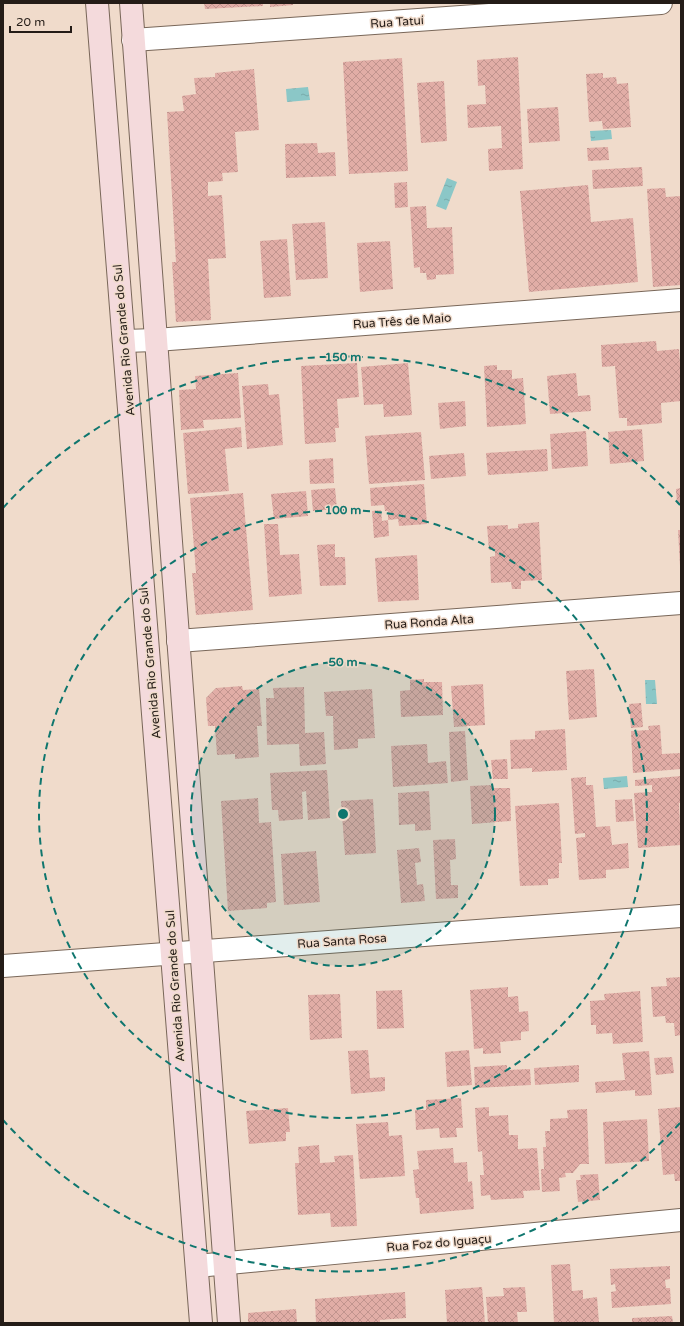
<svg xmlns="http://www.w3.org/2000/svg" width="684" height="1326" font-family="'Varela Round',sans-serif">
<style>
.water{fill:url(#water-ripples)}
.building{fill:url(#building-cross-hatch)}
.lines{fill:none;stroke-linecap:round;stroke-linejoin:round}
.street-casing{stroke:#796759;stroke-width:24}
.secondary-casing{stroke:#796759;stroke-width:24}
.street{stroke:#fff;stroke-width:22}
.secondary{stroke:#f4dadc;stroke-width:22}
.ring{fill:none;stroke:#0f766e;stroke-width:2;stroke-dasharray:7 5}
.labels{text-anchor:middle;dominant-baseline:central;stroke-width:3;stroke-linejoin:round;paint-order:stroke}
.street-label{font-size:12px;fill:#241c17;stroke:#f0dbcb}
.centre{fill:#0f766e;stroke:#f0dbcb;stroke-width:2}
.ring-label{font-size:12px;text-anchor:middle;font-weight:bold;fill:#0f766e;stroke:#f0dbcb;stroke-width:3;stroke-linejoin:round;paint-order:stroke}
</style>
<defs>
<pattern id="water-ripples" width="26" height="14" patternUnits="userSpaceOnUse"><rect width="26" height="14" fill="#8bc7c7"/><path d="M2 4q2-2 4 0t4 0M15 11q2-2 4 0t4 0" fill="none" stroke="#78aaaa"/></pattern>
<pattern id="building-cross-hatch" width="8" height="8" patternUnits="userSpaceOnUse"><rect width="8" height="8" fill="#e1ada6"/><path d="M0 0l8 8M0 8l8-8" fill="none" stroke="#c1948e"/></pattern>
</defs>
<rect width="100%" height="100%" fill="#f0dbcb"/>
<!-- water -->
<g class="water">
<polygon points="308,87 310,100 287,102 286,89"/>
<polygon points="611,130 612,139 591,141 590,131"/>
<polygon points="447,178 457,182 446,210 436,206"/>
<polygon points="645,680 655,680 657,704 646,704"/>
<polygon points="627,776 628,787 604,789 603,778"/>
</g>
<!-- building -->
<g class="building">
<polygon points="204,3 263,3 263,6 205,9"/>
<polygon points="270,3 293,3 293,5 270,7"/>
<polygon points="518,57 523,169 489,171 488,149 502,148 501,126 468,128 467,105 486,104 485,85 478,86 477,60"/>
<polygon points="402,58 408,171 349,174 343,62"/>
<polygon points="254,69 259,130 235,132 238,172 222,173 223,181 208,182 208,196 222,195 226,258 208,259 211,320 176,322 172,262 176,262 167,112 184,111 182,96 196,94 194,78 215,77 215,73"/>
<polygon points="603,73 603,78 616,77 617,84 628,83 631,127 603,129 602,121 589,122 586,74"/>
<polygon points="444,81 447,141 421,143 417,83"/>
<polygon points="558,107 560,141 529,143 527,109"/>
<polygon points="317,143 318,153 335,152 336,176 286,178 285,144"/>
<polygon points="608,147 609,160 588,161 587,148"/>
<polygon points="642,167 643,186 593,189 592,170"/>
<polygon points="407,182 408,207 395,208 394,183"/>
<polygon points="588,185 591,222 633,218 638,282 529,292 520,191"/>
<polygon points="665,188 666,197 681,196 681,285 653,287 647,189"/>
<polygon points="426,206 427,228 452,227 454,274 436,275 436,279 427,280 426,273 420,273 420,267 414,268 410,207"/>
<polygon points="325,222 328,278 296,280 292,224"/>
<polygon points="287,239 291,296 264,298 260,241"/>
<polygon points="390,241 393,289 360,292 357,243"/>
<polygon points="656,341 657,351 679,349 681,378 681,401 661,403 662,423 627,426 627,418 619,418 615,366 602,367 601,345"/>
<polygon points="357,363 359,397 337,399 339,428 335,428 336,442 305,444 301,366"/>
<polygon points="408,363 412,415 384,417 383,404 364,405 361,367"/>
<polygon points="497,365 497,370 512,370 512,379 523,378 526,424 487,427 484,366"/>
<polygon points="238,373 241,418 203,420 204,428 181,430 179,390 196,389 195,376"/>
<polygon points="576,373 578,396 590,395 591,411 550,414 547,376"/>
<polygon points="268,384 269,395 279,394 283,445 247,449 242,386"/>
<polygon points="465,401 466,426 440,429 438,403"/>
<polygon points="241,427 242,447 225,449 229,491 188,494 183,433"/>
<polygon points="642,429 644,461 610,464 608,432"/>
<polygon points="586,431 588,466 552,469 550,434"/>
<polygon points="421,432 425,480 369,484 365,436"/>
<polygon points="547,449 548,471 488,475 486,453"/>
<polygon points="464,453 466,476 431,479 429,456"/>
<polygon points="333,458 334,483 310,484 309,460"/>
<polygon points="424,484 427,524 399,526 398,519 388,520 388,511 385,511 384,505 371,506 370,488"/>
<polygon points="335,488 337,509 313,511 311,490"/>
<polygon points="681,488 681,503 677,504 676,489"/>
<polygon points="306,491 308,516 274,519 271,494"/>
<polygon points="243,493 253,610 196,615 192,573 196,573 190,498"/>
<polygon points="381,510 382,521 388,520 389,536 374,538 372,511"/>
<polygon points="539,522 542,580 521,581 521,589 512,589 511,582 491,583 490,557 495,556 495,550 489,550 487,526 508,525 508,529 518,528 518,524"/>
<polygon points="264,524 278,524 280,555 299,554 302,594 269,597"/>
<polygon points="678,530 681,530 681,566 680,566"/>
<polygon points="335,544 335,557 345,557 346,585 320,586 317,545"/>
<polygon points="417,555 419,600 378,602 375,558"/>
<polygon points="594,669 597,717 569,720 566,671"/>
<polygon points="424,679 424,682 442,682 443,715 401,717 400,691 410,690 410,680"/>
<polygon points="483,684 485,725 454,727 451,686"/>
<polygon points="242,686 243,690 259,689 262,726 257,726 259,757 235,759 235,754 217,755 215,726 208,726 206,698 216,688"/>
<polygon points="304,687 305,733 324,732 326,764 300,766 299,744 267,745 266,698 274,698 273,688"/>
<polygon points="372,689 375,738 358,739 358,748 334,750 333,716 326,716 324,692"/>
<polygon points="641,703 643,727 631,728 629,704"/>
<polygon points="660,725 662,754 681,753 681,769 633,773 631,731 649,730 648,726"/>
<polygon points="565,729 567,770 532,772 532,768 511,769 510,740 535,739 535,731"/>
<polygon points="465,731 468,780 451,782 449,732"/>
<polygon points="427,744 428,763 446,761 448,783 393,787 391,746"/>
<polygon points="507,759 508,779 493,779 491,760"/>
<polygon points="327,770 330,818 308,820 306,791 302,792 303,819 279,821 278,810 272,810 270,773"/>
<polygon points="681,776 681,803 679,803 681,845 638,848 634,793 652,792 652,785 635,786 635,780"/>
<polygon points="586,777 586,785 593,785 596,827 610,826 612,845 628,843 629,868 606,870 606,878 579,880 576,838 585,837 585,833 575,834 571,778"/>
<polygon points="493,785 493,788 510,788 511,821 472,824 470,786"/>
<polygon points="429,791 431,830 415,831 415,824 399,825 398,793"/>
<polygon points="258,798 259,823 271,822 276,902 267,903 267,908 228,911 221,801"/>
<polygon points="373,799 376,853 345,855 341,801"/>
<polygon points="632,799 634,821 616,822 615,800"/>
<polygon points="559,803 562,863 559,863 559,878 548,879 548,885 520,886 515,806"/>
<polygon points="455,839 456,859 450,860 451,885 458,885 458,898 436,899 433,840"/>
<polygon points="419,848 421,862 415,863 417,885 423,884 425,901 401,903 397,850"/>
<polygon points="316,851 320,902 284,905 281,854"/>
<polygon points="681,977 681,1035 675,1036 674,1023 666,1023 665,1016 653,1017 651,987 667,986 666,978"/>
<polygon points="508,987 508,997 518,996 519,1012 528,1011 529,1031 521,1032 521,1040 500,1042 501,1053 483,1054 483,1048 474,1049 470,990"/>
<polygon points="402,990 404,1028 377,1029 376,991"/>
<polygon points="640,991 643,1042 613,1044 612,1033 596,1034 596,1025 591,1025 590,1001 605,1000 604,994"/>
<polygon points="340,994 342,1038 310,1040 308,995"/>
<polygon points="368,1050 370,1078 385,1077 385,1091 351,1094 348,1051"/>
<polygon points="469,1050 472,1085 447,1087 445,1052"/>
<polygon points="649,1051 652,1095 635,1096 635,1090 596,1093 595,1082 625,1080 622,1053"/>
<polygon points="672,1057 674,1073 656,1075 654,1058"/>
<polygon points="507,1065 507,1070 530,1069 531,1085 475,1088 474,1067"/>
<polygon points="579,1065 579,1082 535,1085 534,1068"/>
<polygon points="461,1098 463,1128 456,1128 457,1137 440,1138 439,1128 416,1130 415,1110 426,1110 426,1100"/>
<polygon points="489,1107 489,1116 508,1115 509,1135 518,1135 518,1149 537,1148 540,1190 523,1191 524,1198 491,1200 490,1195 481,1196 480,1175 484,1175 482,1151 478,1152 475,1108"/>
<polygon points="681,1107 681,1181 675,1181 674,1174 663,1175 658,1109"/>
<polygon points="288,1108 290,1132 286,1132 286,1141 249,1144 246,1111"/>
<polygon points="587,1109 589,1164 580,1164 573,1173 565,1173 566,1177 559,1178 560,1191 542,1192 541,1169 544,1169 543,1147 546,1147 545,1131 550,1131 550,1119 568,1118 567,1110"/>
<polygon points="647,1119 649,1161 605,1164 603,1122"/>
<polygon points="388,1122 389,1136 402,1135 405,1176 360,1179 356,1124"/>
<polygon points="319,1145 320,1163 335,1162 334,1156 353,1155 357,1226 331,1227 330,1213 298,1215 295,1163 299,1163 298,1147"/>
<polygon points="453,1148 454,1163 467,1162 468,1182 472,1181 474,1209 420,1214 419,1198 416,1198 413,1170 419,1169 417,1151"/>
<polygon points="598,1174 600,1200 578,1202 576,1180 581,1180 580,1175"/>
<polygon points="570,1264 572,1291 583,1290 583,1299 597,1297 599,1323 554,1323 551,1265"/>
<polygon points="670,1266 670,1279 665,1280 666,1288 670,1288 671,1304 612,1308 611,1292 616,1291 615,1284 611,1285 610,1269"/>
<polygon points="482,1287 485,1323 447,1323 445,1290"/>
<polygon points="525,1287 527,1312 517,1312 518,1323 488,1323 486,1297 504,1296 503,1288"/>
<polygon points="405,1292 406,1318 380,1320 380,1323 316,1323 315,1299"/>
<polygon points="296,1309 297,1323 248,1323 248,1313"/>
<polygon points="672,1316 673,1323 632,1323 632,1318"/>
</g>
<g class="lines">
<!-- street casing -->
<g class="street-casing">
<g id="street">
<polyline points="133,40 661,3"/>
<polyline points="124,341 156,340 681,300"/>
<polyline points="178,641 681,603"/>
<polyline points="3,966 681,916"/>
<polyline points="197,1266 681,1220"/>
</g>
</g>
<!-- secondary casing -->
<g class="secondary-casing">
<g id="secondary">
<polyline points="97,3 201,1323"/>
<polyline points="131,3 229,1323"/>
</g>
</g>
<!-- street -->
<use href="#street" class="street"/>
<!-- secondary -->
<use href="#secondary" class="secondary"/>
</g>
<!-- distance rings -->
<circle cx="343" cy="814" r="152" fill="#0f766e" fill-opacity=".12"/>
<g class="ring">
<circle cx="343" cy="814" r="152"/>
<circle cx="343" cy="814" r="304"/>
<path d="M680 1123A457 457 0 0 1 3 1120M3 508A457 457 0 0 1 680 505"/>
</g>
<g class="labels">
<!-- street labels -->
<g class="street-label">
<text transform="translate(397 22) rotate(-4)">Rua Tatuí</text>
<text transform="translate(402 321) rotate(-4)">Rua Três de Maio</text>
<text transform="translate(124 340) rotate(-95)">Avenida Rio Grande do Sul</text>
<text transform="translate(429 622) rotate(-4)">Rua Ronda Alta</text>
<text transform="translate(150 663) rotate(-95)">Avenida Rio Grande do Sul</text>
<text transform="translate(342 941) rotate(-4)">Rua Santa Rosa</text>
<text transform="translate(175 986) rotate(-94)">Avenida Rio Grande do Sul</text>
<text transform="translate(439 1243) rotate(-5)">Rua Foz do Iguaçu</text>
</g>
</g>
<circle cx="343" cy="814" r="6" class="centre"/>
<g class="ring-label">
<text x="343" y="361">150 m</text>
<text x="343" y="514">100 m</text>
<text x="343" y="666">50 m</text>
</g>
<!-- border -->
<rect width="684" height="1326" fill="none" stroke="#241c17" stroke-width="8"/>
<!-- scale -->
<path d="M10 26v6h61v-6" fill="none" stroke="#241c17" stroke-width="2"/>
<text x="16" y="26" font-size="12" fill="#241c17" stroke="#f0dbcb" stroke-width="3" paint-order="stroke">20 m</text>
</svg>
